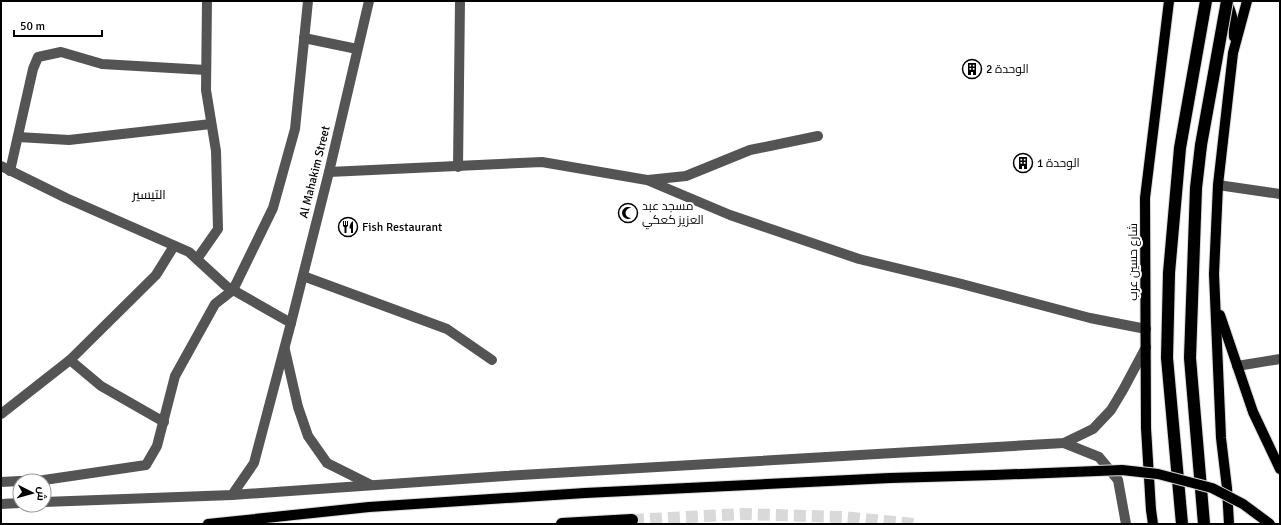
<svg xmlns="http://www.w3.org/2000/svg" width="1281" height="525" font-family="Signika,Cairo,sans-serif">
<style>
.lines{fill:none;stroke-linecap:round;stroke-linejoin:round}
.highway-tunnel{stroke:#d9d9d9;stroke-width:12;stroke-dasharray:12 6;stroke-linecap:butt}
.major-casing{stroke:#dbdbdb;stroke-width:12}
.highway-casing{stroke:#dbdbdb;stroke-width:14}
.minor{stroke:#545454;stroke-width:10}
.major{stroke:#000;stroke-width:10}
.highway{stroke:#000;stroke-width:12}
.major-bridge-casing{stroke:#dbdbdb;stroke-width:12;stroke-linecap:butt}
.highway-bridge-casing{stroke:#dbdbdb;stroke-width:14;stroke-linecap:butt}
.major-bridge{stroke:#000;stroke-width:10}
.highway-bridge{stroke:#000;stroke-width:12}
.labels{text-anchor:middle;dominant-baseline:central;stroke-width:4;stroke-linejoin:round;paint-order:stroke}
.poi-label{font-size:12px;fill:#000;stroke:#fff;text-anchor:start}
.street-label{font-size:12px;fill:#000;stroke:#fff}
.neighbourhood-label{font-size:13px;fill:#000;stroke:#fff}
</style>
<rect width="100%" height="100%" fill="#fff"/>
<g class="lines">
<!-- highway-tunnel -->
<polyline class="highway-tunnel" points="632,520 742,514 842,517 915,524"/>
<!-- major casing -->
<g class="major-casing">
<g id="major">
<path d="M1226 2C1233 12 1234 26 1234 37"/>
<polyline points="1220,315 1253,412 1280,469"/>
<polyline points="208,524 369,507 585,493 890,478 994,475"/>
<polyline points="1153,524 1151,510 1146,428 1145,198 1169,1"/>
<polyline points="1229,524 1227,488 1221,438 1214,274 1218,185 1233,53 1247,1"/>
</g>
</g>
<!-- highway casing -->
<g class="highway-casing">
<g id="highway">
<polyline points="1201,145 1196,188 1190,358 1204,524"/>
<polyline points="562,524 632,520"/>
<polyline points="1182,524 1167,358 1169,273 1180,148 1206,1"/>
</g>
</g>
<!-- minor -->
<g class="minor">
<polyline points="304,38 357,49"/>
<polyline points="18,137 69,140 211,124"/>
<polyline points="1,166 66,198 189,252 226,286 291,323"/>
<polyline points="458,167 460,1"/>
<polyline points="10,171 33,69 38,57 61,52 102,64 206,70"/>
<polyline points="329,172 542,162 647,180 730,215 859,259 958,283 1090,318 1146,329"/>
<polyline points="648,180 686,176 750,150 818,136"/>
<polyline points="1218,185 1280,194"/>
<polyline points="197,259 218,229 216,151 206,90 207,1"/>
<polyline points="303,276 447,329 492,360"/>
<polyline points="285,350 298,407 308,436 327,463 371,485"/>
<polyline points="70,360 101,386 164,422"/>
<polyline points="1237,366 1280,359"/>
<polyline points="1,414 70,360 156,275 174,246"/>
<polyline points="1064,443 1099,457 1118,480 1126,524"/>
<polyline points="21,481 44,480 146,465 157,446 175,376 215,304 233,290 273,208 295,129 308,1"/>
<polyline points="1,482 20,481"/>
<polyline points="232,495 254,463 291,323 329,172 369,1"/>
<polyline points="44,502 232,495 505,476 1064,443 1093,429 1111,410 1123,390 1146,347"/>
<polyline points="1,504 20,503"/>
</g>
<!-- major -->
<use href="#major" class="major"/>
<!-- highway -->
<use href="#highway" class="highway"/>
<!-- major-bridge casing -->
<g class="major-bridge-casing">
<polyline id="major-bridge" points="994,475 1122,470 1158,474 1212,488 1243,504 1270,524"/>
</g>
<!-- highway-bridge casing -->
<g class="highway-bridge-casing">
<polyline id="highway-bridge" points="1201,145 1227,1"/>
</g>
<!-- major-bridge -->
<use href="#major-bridge" class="major-bridge"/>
<!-- highway-bridge -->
<use href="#highway-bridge" class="highway-bridge"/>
</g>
<!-- icons -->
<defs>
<g id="building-ring" transform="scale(1)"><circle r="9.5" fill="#fff" stroke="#000" stroke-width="1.5"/><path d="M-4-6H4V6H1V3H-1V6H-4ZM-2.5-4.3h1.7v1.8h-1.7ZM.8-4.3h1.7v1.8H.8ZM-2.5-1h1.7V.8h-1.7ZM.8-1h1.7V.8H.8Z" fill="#000"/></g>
<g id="mosque-ring" transform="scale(1)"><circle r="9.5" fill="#fff" stroke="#000" stroke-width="1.5"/><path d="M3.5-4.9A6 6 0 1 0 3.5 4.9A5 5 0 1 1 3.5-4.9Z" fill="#000"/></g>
<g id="restaurant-ring" transform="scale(1)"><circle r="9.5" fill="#fff" stroke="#000" stroke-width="1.5"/><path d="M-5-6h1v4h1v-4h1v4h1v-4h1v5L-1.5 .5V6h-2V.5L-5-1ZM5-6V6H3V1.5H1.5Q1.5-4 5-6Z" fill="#000"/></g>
</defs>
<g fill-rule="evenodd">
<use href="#building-ring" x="972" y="69"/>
<use href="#building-ring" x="1023" y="163"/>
<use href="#mosque-ring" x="628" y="213"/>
<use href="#restaurant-ring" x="348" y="227"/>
</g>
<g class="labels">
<!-- poi labels -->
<g class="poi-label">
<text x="986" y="69">الوحدة 2</text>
<text x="1037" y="163">الوحدة 1</text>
<text x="642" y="206">مسجد عبد<tspan x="642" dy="14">العزيز كعكي</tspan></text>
<text x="362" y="227">Fish Restaurant</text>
</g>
<!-- street labels -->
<g class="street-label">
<text transform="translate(315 172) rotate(-76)">Al Mahakim Street</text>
<text transform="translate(1133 262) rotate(-90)">شارع حسين عرب</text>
</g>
<!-- neighbourhood labels -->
<g class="neighbourhood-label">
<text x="149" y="195">التيسير</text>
</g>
</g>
<!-- border -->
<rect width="1281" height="525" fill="none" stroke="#000000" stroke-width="4"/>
<!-- north arrow -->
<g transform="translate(32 493) rotate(96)"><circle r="19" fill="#ffffff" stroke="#999999"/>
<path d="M0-3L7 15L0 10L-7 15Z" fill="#000000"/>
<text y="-6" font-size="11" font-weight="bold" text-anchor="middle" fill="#000000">ش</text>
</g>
<!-- scale -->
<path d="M14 30v6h88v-6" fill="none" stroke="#000000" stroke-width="2"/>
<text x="20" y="30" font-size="12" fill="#000000" stroke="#ffffff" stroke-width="3" paint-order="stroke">50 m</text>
</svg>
